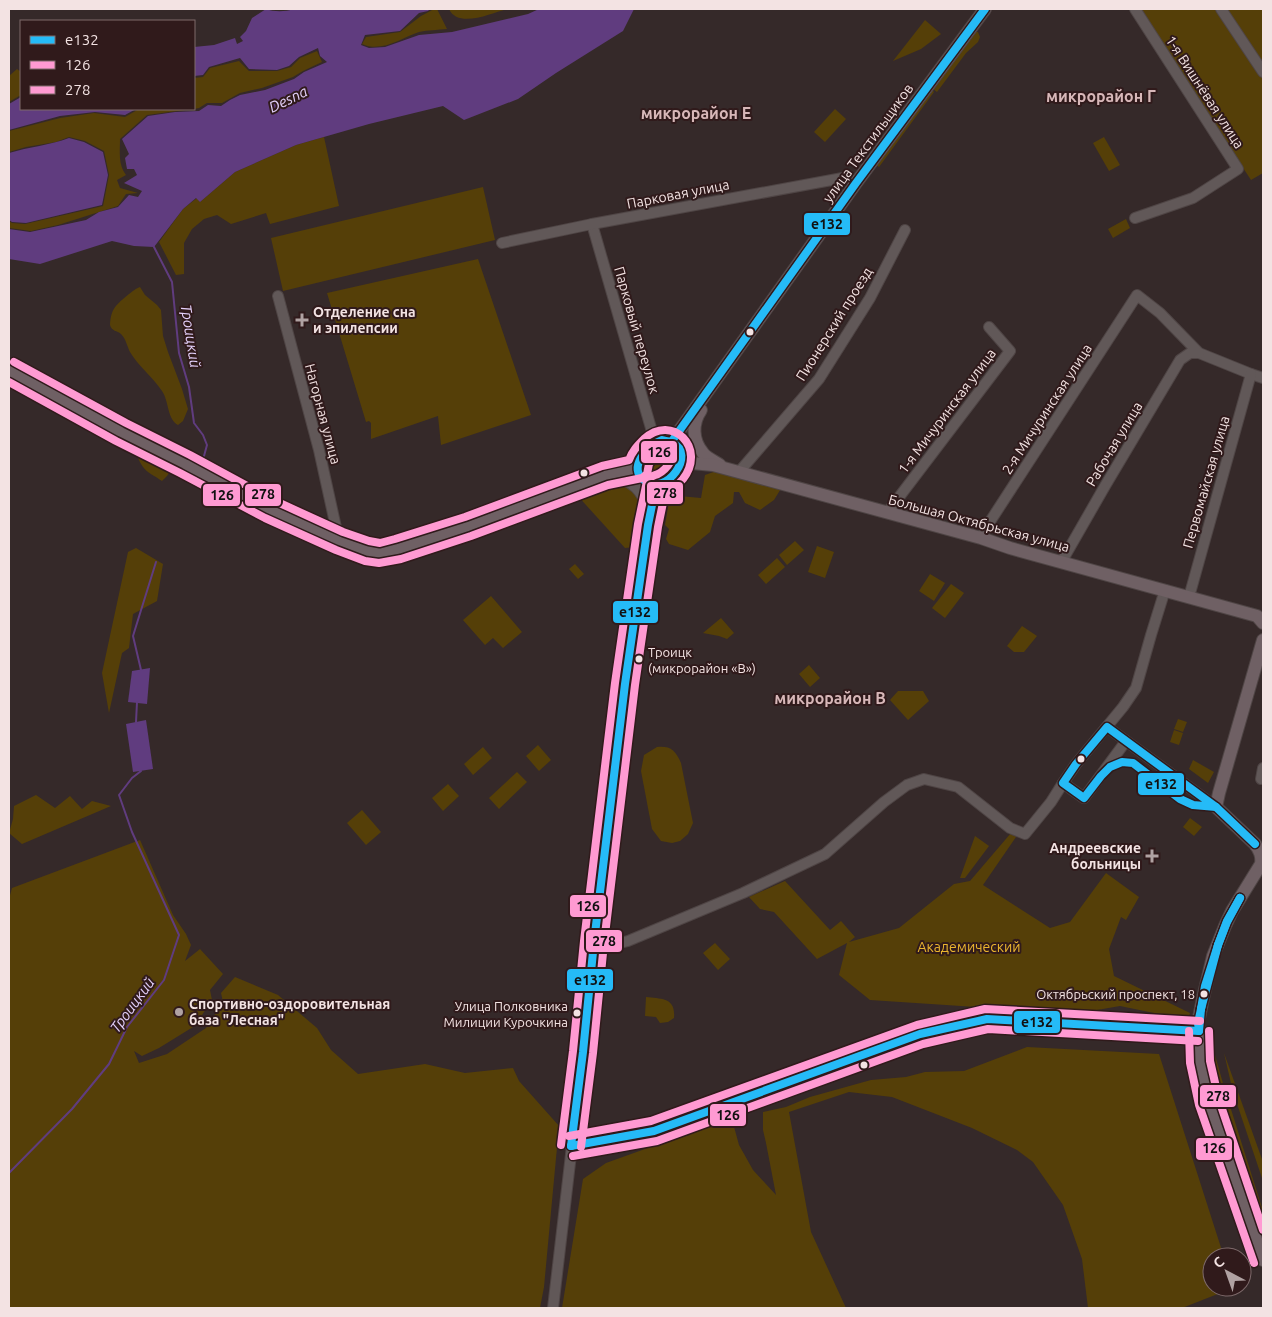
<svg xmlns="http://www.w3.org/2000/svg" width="1272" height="1317" font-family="Ubuntu,sans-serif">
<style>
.green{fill:#553f08}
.water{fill:#603c7f}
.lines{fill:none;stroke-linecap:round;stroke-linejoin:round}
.stream{stroke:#603c7f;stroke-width:2}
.minor-casing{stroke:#4f4545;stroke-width:12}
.major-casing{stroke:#4f4545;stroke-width:14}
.minor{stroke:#615858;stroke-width:10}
.major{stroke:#6f6064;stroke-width:12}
.bus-1-casing{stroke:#301a1b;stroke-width:11}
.bus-2-casing{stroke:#301a1b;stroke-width:11}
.bus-3-casing{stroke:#301a1b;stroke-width:11}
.bus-1{stroke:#25bbf7;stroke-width:8}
.bus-2{stroke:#ff9ad2;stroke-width:8}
.bus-3{stroke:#ff9ad2;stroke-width:8}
.poi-dot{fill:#b0a2a2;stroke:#301a1b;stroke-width:2}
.bus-dot{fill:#f3e3e3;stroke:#301a1b;stroke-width:2}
.labels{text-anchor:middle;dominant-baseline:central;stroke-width:4;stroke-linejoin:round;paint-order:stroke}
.bus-label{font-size:13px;fill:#f3e3e3;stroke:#301a1b;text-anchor:end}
.street-label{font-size:14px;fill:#f3e3e3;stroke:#301a1b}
.poi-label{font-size:14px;font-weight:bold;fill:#f3e3e3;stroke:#301a1b;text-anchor:start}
.park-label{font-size:14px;fill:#eab52f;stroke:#301a1b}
.water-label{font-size:15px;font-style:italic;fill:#e4d1fb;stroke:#301a1b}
.quarter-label{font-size:16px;font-weight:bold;fill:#d7b7b8;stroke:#301a1b}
.line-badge{stroke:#301a1b;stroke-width:2}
.pale-badge-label{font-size:14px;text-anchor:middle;font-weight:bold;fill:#111}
</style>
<rect width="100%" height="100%" fill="#352929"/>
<!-- green -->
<g class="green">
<path d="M434 9H437L447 29C438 30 428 30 419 32 401 38 382 53 362 44L366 37 400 32 421 16Z"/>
<path d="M449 9H507C492 13 458 29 449 9Z"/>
<polygon points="1139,9 1263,9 1263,173 1251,180"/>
<polygon points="925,20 941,34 921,49 893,61"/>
<polygon points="974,32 978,32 980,37 978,42 966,53 937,92 933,89"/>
<polygon points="317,51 322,62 303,71 293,77 262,88 240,93 222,103 207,103 199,108 194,109 194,78 203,77 210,68 239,61 249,71 277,71 291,67 300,58"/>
<polygon points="17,69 21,72 21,95 9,102 9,76"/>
<polygon points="932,90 934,92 879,167 876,165"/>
<path d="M139 109H193L147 115 120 139C120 151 118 165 126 175L117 180 120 188 138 193 126 194 118 206 58 225 31 231 9 228V221L12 223 25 224 103 206 109 175 104 151 85 141 69 137 56 142 26 147 9 152V131L60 118 94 113 125 117Z"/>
<polygon points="835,109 846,119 825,142 814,132"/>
<polygon points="324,137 339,206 270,224 266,213 231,224 217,215 204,219 192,229 184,243 184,274 176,275 159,242 183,209 197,198 200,202 235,172 296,145"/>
<polygon points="1104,137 1120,165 1109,171 1093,143"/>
<polygon points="483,187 495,240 283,291 271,238"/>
<polygon points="1126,219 1130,228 1113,238 1108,229"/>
<polygon points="478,259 531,415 441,445 438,416 371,439 371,423 369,421 366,422 327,293"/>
<path d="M140 287 145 295 157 305 161 310 163 336 168 352 182 389 188 409 183 421 178 425C167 419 169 401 162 391 153 377 138 366 130 352 127 346 126 339 121 334 117 330 112 332 110 325 111 308 116 305 129 294 133 291 135 289 140 287Z"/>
<path d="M691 435 702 461 688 457C682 446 685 444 691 435Z"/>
<path d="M141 446 170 460C170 472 171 473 162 481 149 472 145 473 138 458Z"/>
<polygon points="658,446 672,447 678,460 668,474 653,480 643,472 646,457"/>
<polygon points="719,470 782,487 774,500 760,510 745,503 739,492 734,492 733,503 715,516 710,532 688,550 669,544 666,539 669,529 665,525 669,502 679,496 701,498 705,475"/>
<polygon points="614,480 635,490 644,507 634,547 625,548 576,494"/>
<polygon points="795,541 804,550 787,565 779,555"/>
<polygon points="817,546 834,552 825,578 808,572"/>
<polygon points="136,548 163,564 157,601 133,614 129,648 122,653 109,713 102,673 128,552"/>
<polygon points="777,558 785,567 766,584 758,575"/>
<polygon points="575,564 584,574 578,579 569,569"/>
<polygon points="930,574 945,583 934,601 919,591"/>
<polygon points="951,584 964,593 945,618 932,608"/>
<polygon points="491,596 522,632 503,648 493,638 485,645 463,620"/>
<polygon points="721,618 734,633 727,639 719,636 703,633"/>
<polygon points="1022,626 1037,636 1024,652 1014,652 1007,646"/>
<polygon points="809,665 820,678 810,687 799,674"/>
<polygon points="898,691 923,691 929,701 908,720 890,700"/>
<polygon points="1178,719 1187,722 1183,732 1174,729"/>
<polygon points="1174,730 1183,733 1179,745 1170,742"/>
<polygon points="538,745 551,760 539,771 526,756"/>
<polygon points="483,747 492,758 473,775 464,764"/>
<path d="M657 747C671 746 675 750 681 763L693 823 688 834 680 841 672 843 661 841 652 829 641 771 644 755Z"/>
<polygon points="1193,760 1214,772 1208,783 1189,769"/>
<polygon points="517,772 527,782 499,809 489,798"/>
<polygon points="448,784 459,796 443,811 432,798"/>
<polygon points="36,795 55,808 70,796 82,809 92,801 111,806 22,844 9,833 13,819 14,806"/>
<polygon points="362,810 381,832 366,845 347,823"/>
<polygon points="1190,818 1202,827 1194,836 1183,827"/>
<polygon points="1011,833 1016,837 983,885 1050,928 1070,922 1106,873 1139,897 1126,920 1121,917 1109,949 1114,976 1190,1013 1188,1020 1120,1006 1097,1010 1078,1015 1065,1012 1050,1012 870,1000 839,975 847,943 817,959 774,912 760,909 749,897 785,881 830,930 841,921 855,937 849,942 899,928 954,884 970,881"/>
<polygon points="975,836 989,846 965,878 960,878"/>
<polygon points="140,840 173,915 186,934 191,945 185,961 200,949 223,974 210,990 212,1000 196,1024 193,1027 159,1048 142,1056 134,1051 139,1063 167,1054 206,1028 223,1002 221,993 235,977 278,995 317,1028 331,1050 358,1074 425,1064 465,1073 513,1068 519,1081 559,1126 544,1287 540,1308 9,1308 9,899 12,888"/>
<polygon points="715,943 730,959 718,970 703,953"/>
<path d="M646 997C661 999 676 997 674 1018L668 1022 660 1023 656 1017 645 1016Z"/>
<polygon points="1027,1047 1159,1054 1224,1257 1212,1257 1212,1287 1233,1288 1182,1308 1088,1308 1082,1259 1063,1205 1033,1162 1017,1150 972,1128 892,1097 849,1092 789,1112 811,1232 846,1308 562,1308 583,1179 606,1163 645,1149 678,1129 730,1112 739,1145 753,1170 776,1195 766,1143 763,1130 763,1112 786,1107 810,1097 871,1080 906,1077 925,1072 964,1071"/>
<path d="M1213 1048 1224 1087 1263 1211V1232C1253 1202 1243 1173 1233 1144 1225 1120 1205 1072 1213 1048Z"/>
<polygon points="1224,1053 1263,1162 1263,1181 1233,1092"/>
</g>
<!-- water -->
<g class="water">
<path d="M266 9C274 12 285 12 294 9H430L428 11 419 13 400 31 365 35 361 45 369 48 385 47 419 35 452 32 528 14 539 9H634L623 31 556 73 518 99 464 120 443 106 369 124 296 145 235 172 200 202 196 198 183 209 154 247 134 246 112 241 40 264 9 259V229L30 232 86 220 99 212 118 207 129 195 138 197 142 191 124 183 137 175 134 169H127L125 158 129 154 122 139 148 116 175 112 199 111 208 105 221 106 230 100 240 95 265 90 294 79 304 72 327 62 320 56 318 48 299 57 289 66 277 70 249 69 240 58 209 67 203 75 194 76V47L214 45 235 38 237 44 243 41 240 37 246 31 252 18Z"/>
<polygon points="21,97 21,109 136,109 125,115 95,112 60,116 9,130 9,104"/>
<path d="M69 138 84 142 103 152 108 175 102 205 26 223 12 222 9 220V153C29 147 50 145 69 138Z"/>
<polygon points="150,668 147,704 128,702 132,671"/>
<polygon points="146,720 153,769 133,772 126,724"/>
</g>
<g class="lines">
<!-- stream -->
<g class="stream">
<polyline points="154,247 172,282 179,353 189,387 194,423 203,435 207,445 204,456"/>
<polyline points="141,670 133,636 156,562"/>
<polyline points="136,722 137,702"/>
<polyline points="9,1173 72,1109 109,1064 127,1027 164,980 179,935 132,832 119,795 132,778 141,771"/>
</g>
<!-- minor casing -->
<g class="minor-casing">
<g id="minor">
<polyline points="1135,9 1238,169 1193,198 1135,218"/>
<polyline points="1221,9 1263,72"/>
<polyline points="592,224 655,442"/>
<polyline points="502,243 592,224 848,177 856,183"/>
<polyline points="278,296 319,450 339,541"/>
<polyline points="739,472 819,379 870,298 905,230"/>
<path d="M609 476C633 479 643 492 650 514"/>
<polyline points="887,513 1010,351 989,327"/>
<polyline points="981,538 991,520 1137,295 1160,313 1199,353 1251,374 1263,378"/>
<polyline points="1062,561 1105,486 1180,360 1190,353 1199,353"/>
<polyline points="1189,597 1251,374"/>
<polyline points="1107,727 1216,807"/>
<polyline points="1126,741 1084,798 1063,783 1076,764 1123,707 1136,688 1151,635 1165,590"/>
<polyline points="1261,779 1263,768"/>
<polyline points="594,942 616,944 628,941 743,893 825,854 884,802 907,785 924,779 958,787 1010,828 1025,834 1051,802 1063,783"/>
<polyline points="571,1146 654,1131 920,1034 987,1019 1199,1031"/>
<polyline points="553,1308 583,1052 594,942 625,684 648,525 656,485"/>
</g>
</g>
<!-- major casing -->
<g class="major-casing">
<g id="major">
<polyline points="9,371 121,432 185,464 269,509 339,541 367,551 380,553 398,549 468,526 605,475 638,469"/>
<path d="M701 410C692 423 692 440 703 453 707 458 714 461 720 465"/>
<path d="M662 440C701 441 674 494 648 483 625 473 646 443 662 440Z"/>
<polyline points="672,441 856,183 985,9"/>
<polyline points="681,462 713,465 981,538 1010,548 1257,616 1263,623"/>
<path d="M1263 640 1219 793 1216 807 1255 844C1260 851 1262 856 1261 864L1232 911 1225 926 1213 956 1203 998 1198 1023 1200 1062 1209 1103 1263 1260"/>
</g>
</g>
<!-- minor -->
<use href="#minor" class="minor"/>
<!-- major -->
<use href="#major" class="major"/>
<!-- bus-1 casing -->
<g class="bus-1-casing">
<g id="bus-1">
<path d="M662 440C665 441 670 441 673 443 696 454 667 496 645 481 626 468 648 445 662 440Z"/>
<polyline points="672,441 856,183 985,9"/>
<polygon points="1107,727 1216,807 1193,805 1180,799 1133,763 1122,762 1110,767 1101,776 1084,798 1063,783 1076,764"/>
<polyline points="1216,807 1255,844"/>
<polyline points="1218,945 1227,921 1240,898"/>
<polyline points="1218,945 1227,922 1240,898"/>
<polygon points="1201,1009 1199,1031 1198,1023"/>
<polyline points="1201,1009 1205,986 1218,945"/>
<polyline points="1201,1009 1218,945"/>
<polyline points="571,1146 583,1052 594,942 625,684 648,525 656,485"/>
<polyline points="571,1146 654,1131 920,1034 987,1019 1199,1031"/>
</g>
</g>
<!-- bus-2 casing -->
<g class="bus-2-casing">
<g id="bus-2">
<path d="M9 382 116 441 180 473 265 518 336 550 365 561 379 563 401 559 471 536 608 485 642 478 647 474 649 464 652 460 661 450H665L670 454 671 461C668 466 664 471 658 474 653 476 650 476 647 481L638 524 615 683 584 941 573 1051 561 1145"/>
<polyline points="1189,1031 1190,1063 1199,1105 1254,1263"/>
<polyline points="573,1156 657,1141 923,1044 988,1029 1198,1041"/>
</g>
</g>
<!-- bus-3 casing -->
<g class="bus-3-casing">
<g id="bus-3">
<path d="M14 362 126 423 190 455 273 500 343 532 369 541 380 543 395 539 465 517 602 466 629 460C632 451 638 445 644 439 672 413 707 448 683 479 678 485 672 490 665 493L658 527 635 685 604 943 593 1053 581 1147"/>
<polyline points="1209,1031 1210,1061 1219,1100 1263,1230"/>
<polyline points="569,1136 651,1121 917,1025 985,1009 1200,1021"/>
</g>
</g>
<!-- bus-1 -->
<use href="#bus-1" class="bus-1"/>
<!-- bus-2 -->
<use href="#bus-2" class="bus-2"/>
<!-- bus-3 -->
<use href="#bus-3" class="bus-3"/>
</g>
<!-- markers -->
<g class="poi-dot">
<path d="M299.5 312.5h5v5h5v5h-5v5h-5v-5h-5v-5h5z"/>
<path d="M1149.5 848.5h5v5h5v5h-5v5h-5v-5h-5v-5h5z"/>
<circle cx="179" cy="1012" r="5"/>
</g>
<g class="bus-dot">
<circle cx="750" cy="332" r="4.5"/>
<circle cx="584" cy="473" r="4.5"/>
<circle cx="639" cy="659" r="4.5"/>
<circle cx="1081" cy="759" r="4.5"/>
<circle cx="1204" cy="994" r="4.5"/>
<circle cx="577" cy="1013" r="4.5"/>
<circle cx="864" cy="1065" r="4.5"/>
</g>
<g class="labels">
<!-- bus labels -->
<g class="bus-label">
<text x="648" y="652" text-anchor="start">Троицк<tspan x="648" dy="16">(микрорайон «В»)</tspan></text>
<text x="1195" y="994">Октябрьский проспект, 18</text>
<text x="568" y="1006">Улица Полковника<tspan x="568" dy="16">Милиции Курочкина</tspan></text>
</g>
<!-- street labels -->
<g class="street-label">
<text transform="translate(1205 92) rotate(57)">1-я Вишнёвая улица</text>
<text transform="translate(868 143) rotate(-54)">улица Текстильщиков</text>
<text transform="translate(678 194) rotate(-11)">Парковая улица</text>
<text transform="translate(834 324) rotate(-58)">Пионерский проезд</text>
<text transform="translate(637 330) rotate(74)">Парковый переулок</text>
<text transform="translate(1047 409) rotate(-57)">2-я Мичуринская улица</text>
<text transform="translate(947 411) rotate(-53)">1-я Мичуринская улица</text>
<text transform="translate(323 414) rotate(75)">Нагорная улица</text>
<text transform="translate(1114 444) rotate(-59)">Рабочая улица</text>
<text transform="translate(1206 482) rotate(-74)">Первомайская улица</text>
<text transform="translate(979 523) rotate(15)">Большая Октябрьская улица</text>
</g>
<!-- poi labels -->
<g class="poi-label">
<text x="313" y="312">Отделение сна<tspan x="313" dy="16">и эпилепсии</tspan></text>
<text x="1141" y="848" text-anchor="end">Андреевские<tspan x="1141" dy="16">больницы</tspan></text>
<text x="189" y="1004">Спортивно-оздоровительная<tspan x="189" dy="16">база "Лесная"</tspan></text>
</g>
<!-- park labels -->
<g class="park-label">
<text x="969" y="947">Академический</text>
</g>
<!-- water labels -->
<g class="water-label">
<text transform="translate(288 99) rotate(-26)">Desna</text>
<text transform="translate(191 336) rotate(81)">Троицкий</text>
<text transform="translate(132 1005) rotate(-54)">Троицкий</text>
</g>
<!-- quarter labels -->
<g class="quarter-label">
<text x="1101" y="96">микрорайон Г</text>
<text x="696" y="113">микрорайон Е</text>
<text x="830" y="698">микрорайон В</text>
</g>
</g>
<g class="line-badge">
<rect x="803" y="212" width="48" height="24" rx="5" fill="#25bbf7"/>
<rect x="640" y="440" width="38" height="24" rx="5" fill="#ff9ad2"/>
<rect x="646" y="481" width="38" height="24" rx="5" fill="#ff9ad2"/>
<rect x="244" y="483" width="38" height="24" rx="5" fill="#ff9ad2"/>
<rect x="202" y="483" width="39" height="24" rx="5" fill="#ff9ad2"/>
<rect x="612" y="600" width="47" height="24" rx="5" fill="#25bbf7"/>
<rect x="1137" y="772" width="48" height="24" rx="5" fill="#25bbf7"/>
<rect x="569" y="894" width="38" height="24" rx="5" fill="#ff9ad2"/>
<rect x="585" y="929" width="38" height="24" rx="5" fill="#ff9ad2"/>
<rect x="566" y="968" width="48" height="24" rx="5" fill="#25bbf7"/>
<rect x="1013" y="1010" width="48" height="24" rx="5" fill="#25bbf7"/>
<rect x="1199" y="1084" width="38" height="24" rx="5" fill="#ff9ad2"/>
<rect x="709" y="1103" width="38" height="24" rx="5" fill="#ff9ad2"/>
<rect x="1195" y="1137" width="38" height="24" rx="5" fill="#ff9ad2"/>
</g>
<g class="pale-badge-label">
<text x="827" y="229">е132</text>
<text x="659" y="457">126</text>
<text x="665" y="498">278</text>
<text x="263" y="499">278</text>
<text x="222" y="500">126</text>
<text x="635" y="617">е132</text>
<text x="1161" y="789">е132</text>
<text x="588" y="911">126</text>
<text x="604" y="946">278</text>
<text x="590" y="985">е132</text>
<text x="1037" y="1027">е132</text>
<text x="1218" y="1101">278</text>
<text x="728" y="1120">126</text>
<text x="1214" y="1153">126</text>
</g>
<!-- border -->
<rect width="1272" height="1317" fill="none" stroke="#f3e3e3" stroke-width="20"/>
<!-- legend -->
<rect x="20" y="20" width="175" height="90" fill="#301a1b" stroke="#7e6a6b"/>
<rect x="30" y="36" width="25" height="8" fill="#25bbf7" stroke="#7e6a6b"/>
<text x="65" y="45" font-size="15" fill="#f3e3e3">е132</text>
<rect x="30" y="61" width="25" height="8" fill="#ff9ad2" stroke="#7e6a6b"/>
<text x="65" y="70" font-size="15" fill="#f3e3e3">126</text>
<rect x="30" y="86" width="25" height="8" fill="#ff9ad2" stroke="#7e6a6b"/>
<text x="65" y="95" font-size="15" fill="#f3e3e3">278</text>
<!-- north arrow -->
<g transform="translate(1227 1272) rotate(319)"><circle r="24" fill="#301a1b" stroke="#7e6a6b"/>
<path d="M0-4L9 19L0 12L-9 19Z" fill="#b0a2a2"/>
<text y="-8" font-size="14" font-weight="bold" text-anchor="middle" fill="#f3e3e3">С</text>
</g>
</svg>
